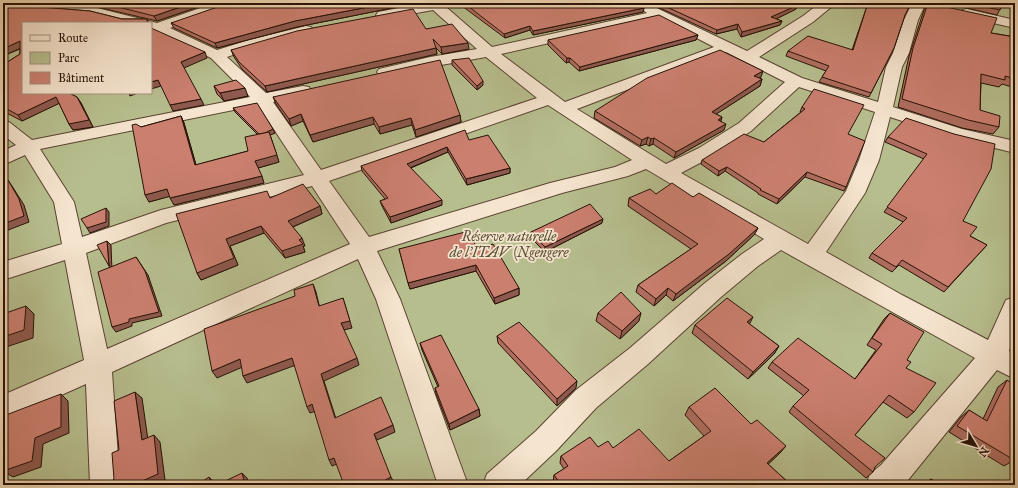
<svg xmlns="http://www.w3.org/2000/svg" width="1018" height="488" font-family="'IM FELL Great Primer',serif">
<style>
.green{fill:#b7be8e;stroke:#6f684a;fill-rule:evenodd}
.lines{fill:none;stroke-linecap:round;stroke-linejoin:round}
.minor-casing{stroke:#594331;stroke-width:2}
.minor{fill:#f5e4ce;fill-rule:evenodd}
.wall{fill:#af6d5f;stroke:#271206}
.shaded-wall{fill:#8e594e;stroke:#271206}
.building{fill:#cb7f6f;stroke:#271206}
.labels{text-anchor:middle;dominant-baseline:central;stroke-width:3.5;stroke-linejoin:round;paint-order:stroke}
.park-label{font-size:14px;font-style:italic;fill:#594e36;stroke:#f5e4ce}
</style>
<rect width="100%" height="100%" fill="#efd6b3"/>
<filter id="stains"><feTurbulence type="fractalNoise" baseFrequency=".005" numOctaves="4"/><feColorMatrix values="0 0 0 0 .2 0 0 0 0 .09 0 0 0 0 .02 0 0 0 .5 -.17"/></filter>
<radialGradient id="worn" r=".72"><stop offset=".6" stop-color="#630" stop-opacity="0"/><stop offset="1" stop-color="#630" stop-opacity=".3"/></radialGradient>
<!-- green -->
<path class="green" d="M3 3H1015V485H3ZM23 23H151V93H23Z"/>
<g class="lines">
<!-- minor casing -->
<g class="minor-casing">
<g id="minor">
<path d="M31 3 93 7 157 23 215 3H235L233 6 170 28 217 50 249 40 306 26 311 27 313 30 311 33 259 46 227 57 266 93 303 86 309 87 311 91 309 95 273 102 321 170 537 98 486 57 430 67 385 77 379 75 377 72 379 69 430 57 477 49 433 10 383 19 378 18 376 15 378 12 425 3H454L452 6 446 7 492 47 647 13 639 7 641 4 646 3 747 51 803 16 820 3H836L813 22 759 57 802 78 878 102 886 67 893 53 904 20 912 3H926L918 20 909 53 902 67 893 107 962 129 1015 141V153L951 137 890 117 879 160 865 193 826 252 902 295 988 340 1006 300 1015 297V336L1009 351 1015 354V379L997 370 904 485H866L870 474 881 465 975 358 781 250 758 266 721 297 648 364 596 408 556 451 520 485H483L487 474 536 431 576 390 630 348 705 283 742 254 764 239 646 169 628 176 562 193 377 251 400 299 468 485H438L376 299 358 259 112 372 120 485H90L86 384 3 421V395L84 360 65 260 3 280V262L62 244 54 202 25 155 3 165V151L16 145 3 135V121L9 122 32 140 250 97 211 58 174 40 151 31V23H125L93 15 44 11 39 10ZM658 18 714 47 565 102 501 54ZM726 52 785 82 739 123 699 148 666 164 577 109ZM799 87 875 112 859 160 846 191 808 244 681 173 713 156 751 131ZM258 105 304 175 161 210 82 237 74 202 40 149ZM548 105 632 160 615 167 550 183 369 237 329 181ZM312 186 350 244 107 349 86 253 166 223Z"/>
<polygon points="967,9 1015,20 1015,28 962,16 960,13 962,10"/>
</g>
</g>
<!-- minor -->
<use href="#minor" class="minor"/>
</g>
<!-- wall -->
<g class="wall">
<polygon points="3,3 32,3 35,6 40,7 90,11 122,19 147,19 149,23 23,23 23,93 69,93 77,97 81,103 93,127 73,130 69,124 59,103 22,121 3,111 3,64 6,63 20,54 20,49 3,56"/>
<polygon points="49,3 210,3 157,21 93,6"/>
<polygon points="295,3 407,3 407,5 297,27 217,48 174,28 171,23"/>
<polygon points="458,3 640,3 639,4 644,8 643,12 533,35 530,30 505,38"/>
<polygon points="649,3 794,3 798,5 796,9 776,19 782,21 780,25 741,37 737,29 716,34"/>
<polygon points="868,3 911,3 905,15 894,48 869,97 819,82 826,71 786,56 788,51 852,50"/>
<polygon points="928,3 991,33 1015,37 1015,88 1002,84 999,87 981,83 980,110 999,127 993,134 962,128 898,107 909,56 924,10"/>
<polygon points="945,3 1003,3 997,15"/>
<polygon points="426,29 469,49 442,54 436,48 437,54 267,92 242,69 234,57 231,50"/>
<polygon points="698,35 696,40 579,71 569,62 566,63 548,45 548,40"/>
<polygon points="452,60 483,85 477,90 452,65"/>
<polygon points="761,77 759,78 762,79 760,86 716,114 722,117 721,121 724,130 674,158 653,144 649,146 646,144 640,146 594,118 595,111"/>
<polygon points="214,86 248,96 224,101 217,94"/>
<polygon points="273,97 460,115 461,122 416,137 412,125 380,134 374,124 313,142 303,121 291,126 276,104"/>
<polygon points="802,107 848,134 846,187 844,191 805,177 777,204 758,194 758,193 725,171 718,176 701,164 702,160 764,142 801,112 800,112"/>
<polygon points="233,108 273,129 275,133 270,135 279,162 258,168 264,183 174,205 170,196 149,202 141,127 181,116 184,123 196,165 248,151 257,134 235,112"/>
<polygon points="954,134 963,221 970,236 987,245 944,292 899,265 892,272 869,258 872,253 903,222 884,212 924,159 885,142 888,137"/>
<polygon points="469,140 510,168 510,173 467,185 448,152 411,168 442,205 391,223 382,206 380,201 385,199 362,171 361,166"/>
<polygon points="656,194 693,197 758,228 754,235 726,261 673,301 666,295 654,306 636,292 638,285 691,249 628,206 629,198"/>
<polygon points="270,198 320,206 322,214 293,227 305,246 303,246 305,252 285,258 264,233 230,246 238,265 201,280 197,273"/>
<polygon points="602,223 545,252 530,237 531,232"/>
<polygon points="399,249 477,249 519,288 519,295 495,304 476,271 410,289"/>
<polygon points="598,313 639,321 620,339 596,321"/>
<polygon points="890,313 907,360 906,368 914,412 907,418 883,402 855,435 875,467 873,472 866,478 789,412 793,406 804,396 768,368 772,362 855,379 876,350 867,345 884,319"/>
<polygon points="749,324 779,346 774,354 748,379 692,333 695,325"/>
<polygon points="497,336 576,388 557,406 498,343"/>
<polygon points="420,343 479,409 480,416 450,430 436,394 435,388 438,387 422,350"/>
<polygon points="1007,380 1014,460 1004,466 949,432 961,417 969,410 983,419 998,387"/>
<polygon points="689,407 751,424 780,453 768,464 791,485 555,485 553,482 554,475 564,469 560,463 561,456 598,447 613,448 669,461 704,436 685,415"/>
<polygon points="931,479 940,485 923,485 923,484"/>
</g>
<!-- shaded-wall -->
<g class="shaded-wall">
<polygon points="192,3 210,3 157,21 154,16"/>
<polygon points="389,3 407,3 407,5 297,27 217,48 215,43 295,21"/>
<polygon points="798,5 796,9 770,22 771,17"/>
<polygon points="644,8 643,12 533,35 533,31"/>
<polygon points="782,21 780,25 741,37 742,32"/>
<polygon points="738,24 737,29 716,34 717,30"/>
<polygon points="530,26 530,30 505,38 504,34"/>
<polygon points="698,35 696,40 579,71 580,67"/>
<polygon points="20,41 23,47 3,56 3,49"/>
<polygon points="468,43 469,49 442,54 441,47"/>
<polygon points="436,48 437,54 267,92 265,86"/>
<polygon points="205,52 207,58 184,68 181,62"/>
<polygon points="567,58 570,58 569,62 566,63"/>
<polygon points="763,71 761,77 752,82 754,76"/>
<polygon points="762,79 760,86 710,118 712,112"/>
<polygon points="158,80 161,86 151,89 151,82"/>
<polygon points="483,81 483,85 477,90 477,86"/>
<polygon points="245,88 248,96 224,101 220,93"/>
<polygon points="129,93 138,93 130,96"/>
<polygon points="56,97 60,103 22,121 18,115"/>
<polygon points="77,97 81,103 93,127 73,130 69,124"/>
<polygon points="201,99 204,105 173,111 170,105"/>
<polygon points="301,114 303,121 291,126 289,119"/>
<polygon points="460,115 461,122 416,137 415,130"/>
<polygon points="181,116 184,123 198,172 195,165"/>
<polygon points="373,117 374,124 313,142 310,135"/>
<polygon points="722,117 720,123 718,120"/>
<polygon points="411,118 412,125 380,134 379,127"/>
<polygon points="726,124 724,130 674,158 676,152"/>
<polygon points="273,129 275,133 270,135 279,162 258,168 255,161 260,135"/>
<polygon points="648,137 646,144 640,146 642,140"/>
<polygon points="654,138 653,144 649,146 651,139"/>
<polygon points="447,147 448,152 407,169 407,164"/>
<polygon points="727,167 725,171 718,176 719,171"/>
<polygon points="510,168 510,173 467,185 466,179"/>
<polygon points="807,172 805,177 777,204 779,199"/>
<polygon points="262,176 264,183 174,205 170,198"/>
<polygon points="3,177 5,179 8,188 3,181"/>
<polygon points="8,180 12,186 24,205 29,222 3,232 3,224"/>
<polygon points="167,189 171,196 149,202 145,195"/>
<polygon points="442,200 442,205 391,223 390,217"/>
<polygon points="320,206 322,214 290,228 288,221"/>
<polygon points="106,208 109,212 109,226 90,233 87,228"/>
<polygon points="603,219 602,223 545,252 545,247"/>
<polygon points="261,226 264,233 230,246 238,265 201,280 197,273 226,239"/>
<polygon points="758,228 754,235 726,261 673,301 676,294"/>
<polygon points="302,238 305,246 303,246 305,252 285,258 282,251"/>
<polygon points="107,241 111,245 112,271 109,266"/>
<polygon points="136,257 148,275 162,316 132,323 132,326 116,332 112,327 129,319"/>
<polygon points="476,265 476,271 410,289 408,283"/>
<polygon points="313,284 316,292 321,313 319,306"/>
<polygon points="519,288 519,295 495,304 494,298"/>
<polygon points="668,288 666,295 654,306 656,299"/>
<polygon points="343,298 352,328 344,330 341,323"/>
<polygon points="26,306 34,314 33,338 3,348 3,337"/>
<polygon points="641,313 639,321 620,339 622,331"/>
<polygon points="753,317 749,325 747,322"/>
<polygon points="779,346 774,354 748,379 753,372"/>
<polygon points="292,358 296,365 247,383 243,376"/>
<polygon points="357,358 359,365 324,381 338,425 335,418 321,374"/>
<polygon points="240,359 245,366 217,378 212,371"/>
<polygon points="577,381 576,388 557,406 557,399"/>
<polygon points="135,392 142,398 149,447 142,440"/>
<polygon points="61,394 68,401 69,433 43,444 41,467 13,477 3,471 35,438"/>
<polygon points="312,404 316,411 310,413 307,407"/>
<polygon points="479,409 480,416 450,430 449,424"/>
<polygon points="393,425 395,432 377,440 374,434"/>
<polygon points="154,435 160,442 165,480 154,485 141,485 140,482"/>
<polygon points="786,446 780,453 762,470 767,463"/>
<polygon points="334,458 337,464 332,466 329,460"/>
<polygon points="242,473 247,478 249,485 245,485"/>
<polygon points="209,477 215,483 216,485 212,485"/>
<polygon points="391,477 394,483 390,485 376,485"/>
</g>
<!-- building -->
<g class="building">
<polygon points="3,3 32,3 35,6 40,7 90,11 122,19 147,19 147,23 23,23 23,93 69,93 77,97 89,120 69,124 56,97 18,115 3,107 3,64 6,63 20,54 20,41 3,49"/>
<polygon points="102,3 192,3 154,16"/>
<polygon points="229,3 389,3 295,21 215,43 171,23"/>
<polygon points="464,3 638,3 644,8 533,31 530,26 504,34"/>
<polygon points="658,3 794,3 798,5 771,17 782,21 742,32 738,24 717,30"/>
<polygon points="868,3 911,3 905,15 894,48 871,93 822,77 829,66 788,51 808,36 853,50"/>
<polygon points="928,3 997,18 991,33 1015,37 1015,79 1005,76 1005,80 981,74 980,110 1000,116 999,127 968,120 902,99 913,48"/>
<polygon points="967,3 1003,3 1000,10"/>
<polygon points="413,9 426,29 452,24 468,43 441,47 433,39 436,48 265,86 239,62 231,50 297,31"/>
<polygon points="659,15 698,35 580,67 570,58 567,58 548,40"/>
<polygon points="151,28 205,52 181,62 201,99 170,105 158,80 151,82"/>
<polygon points="720,50 763,71 754,76 762,79 712,112 722,117 718,120 726,124 676,152 654,138 651,139 648,137 642,140 595,111 647,78"/>
<polygon points="469,58 483,81 477,86 452,60"/>
<polygon points="440,60 460,115 415,130 411,118 379,127 373,117 310,135 301,114 289,119 273,97"/>
<polygon points="236,80 245,88 220,93 214,86"/>
<polygon points="814,89 864,105 848,134 865,141 846,187 807,172 779,199 760,190 761,189 727,167 719,171 702,160 744,134 764,142 805,109 802,107"/>
<polygon points="257,103 273,129 265,133 259,134 233,108"/>
<polygon points="181,116 195,165 248,151 245,137 269,132 277,155 255,161 262,176 170,198 167,189 145,195 132,125 136,124 141,127"/>
<polygon points="906,118 954,134 995,144 991,169 963,221 977,227 970,236 987,245 948,287 902,260 896,267 872,253 907,218 887,207 927,154 888,137"/>
<polygon points="465,130 469,140 488,135 510,168 466,179 447,147 407,164 442,200 390,217 380,201 388,198 361,166"/>
<polygon points="8,180 19,199 24,216 3,224 3,181 3,182"/>
<polygon points="672,183 693,197 699,193 758,228 729,254 676,294 668,288 656,299 638,285 698,244 629,198 650,189 656,194"/>
<polygon points="303,184 320,206 288,221 302,238 299,240 303,244 282,251 261,226 226,239 234,258 197,273 176,214 267,191 270,198"/>
<polygon points="590,204 603,219 545,247 531,232"/>
<polygon points="106,208 106,222 87,228 81,219"/>
<polygon points="469,231 477,249 493,244 519,288 494,298 476,265 408,283 399,249"/>
<polygon points="107,241 109,266 97,245"/>
<polygon points="136,257 145,271 159,312 129,319 129,322 112,327 98,272"/>
<polygon points="313,284 319,306 343,298 350,321 341,323 357,358 321,374 335,418 381,397 393,425 374,434 391,477 376,485 344,485 334,458 329,460 312,404 307,407 292,358 243,376 240,359 212,371 204,329 295,296 294,290"/>
<polygon points="621,292 641,313 622,331 598,313"/>
<polygon points="727,298 753,317 747,322 779,346 753,372 695,325"/>
<polygon points="26,306 24,330 3,337 3,314"/>
<polygon points="890,313 924,332 907,360 911,362 906,368 936,383 914,412 889,395 855,435 885,458 875,467 873,472 793,406 809,390 772,362 798,338 855,379 882,344 872,338"/>
<polygon points="519,322 577,381 557,399 497,336"/>
<polygon points="441,335 479,409 449,424 435,388 439,386 420,343"/>
<polygon points="1007,380 1015,385 1015,458 1014,460 957,426 969,410 987,421"/>
<polygon points="715,388 751,424 757,420 786,446 767,463 791,485 561,485 554,475 568,466 561,456 590,437 598,447 608,441 613,448 639,429 669,461 711,431 689,407"/>
<polygon points="135,392 142,440 154,435 158,474 140,482 141,485 105,485 105,481 112,481 114,479 112,453 119,450 114,401"/>
<polygon points="61,394 61,427 35,438 32,461 3,471 6,415"/>
<polygon points="242,473 245,485 217,485"/>
<polygon points="209,477 212,485 197,485"/>
<polygon points="931,479 940,485 927,485"/>
</g>
<g class="labels">
<!-- park labels -->
<g class="park-label">
<text x="509" y="236">Réserve naturelle<tspan x="509" dy="16">de l'ITAV (Ngengere</tspan></text>
</g>
</g>
<!-- margin -->
<rect width="1018" height="488" fill="none" stroke="#efd6b3" stroke-width="16"/>
<rect x="4" y="4" width="1010" height="480" fill="none" stroke="#271206" stroke-width="2"/>
<rect x="8" y="8" width="1002" height="472" fill="none" stroke="#271206"/>
<!-- legend -->
<rect x="22" y="22" width="130" height="72" fill="#f5e4ce" stroke="#a3907e"/>
<rect x="30" y="35" width="20" height="6" fill="#f5e4ce" stroke="#a3907e"/>
<text x="58" y="42" font-size="12" fill="#271206">Route</text>
<rect x="30" y="52" width="20" height="12" fill="#b7be8e" stroke="#a3907e"/>
<text x="58" y="62" font-size="12" fill="#271206">Parc</text>
<rect x="30" y="72" width="20" height="12" fill="#cb7f6f" stroke="#a3907e"/>
<text x="58" y="82" font-size="12" fill="#271206">Bâtiment</text>
<!-- north arrow -->
<g transform="translate(976 446) rotate(128)" stroke="#f5e4ce" stroke-width="3" paint-order="stroke">
<path d="M0-3L7 15L0 10L-7 15Z" fill="#271206"/>
<text y="-6" font-size="11" font-weight="bold" text-anchor="middle" fill="#271206">N</text>
</g>
<rect width="100%" height="100%" filter="url(#stains)"/>
<rect width="100%" height="100%" fill="url(#worn)"/>
</svg>
